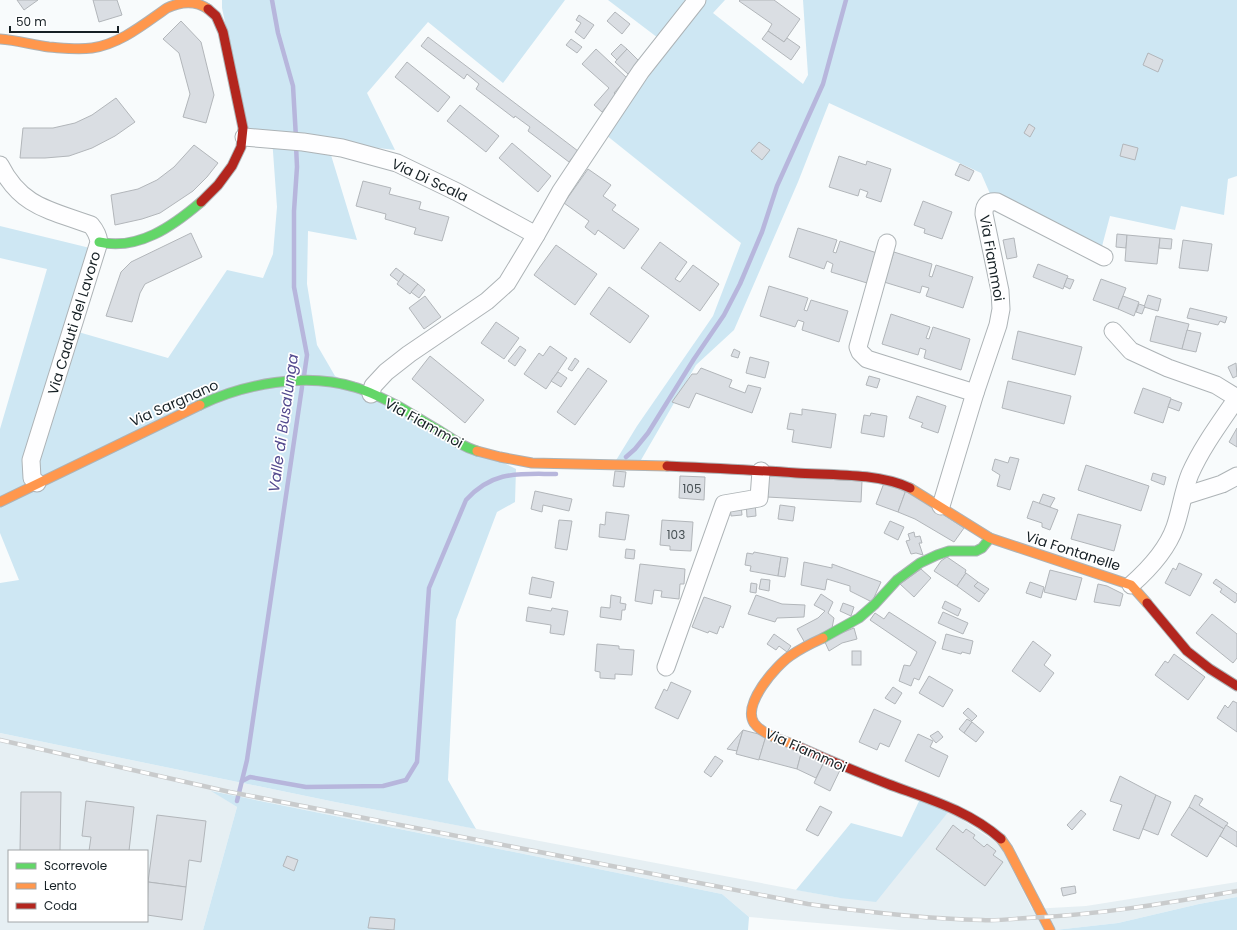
<svg xmlns="http://www.w3.org/2000/svg" width="1237" height="930" font-family="Poppins,sans-serif">
<style>
.built{fill:#e6eff3;fill-rule:evenodd}
.green{fill:#cee7f3}
.lines{fill:none;stroke-linecap:round;stroke-linejoin:round}
.stream{stroke:#b7b6dc;stroke-width:4.5}
.building{fill:#dadee3;stroke:#b2b6ba}
.street-casing{stroke:#adb3b6;stroke-width:19}
.fast-casing{stroke:#adb3b6;stroke-width:11}
.slow-casing{stroke:#adb3b6;stroke-width:11}
.jam-casing{stroke:#adb3b6;stroke-width:11}
.street{stroke:#fefeff;stroke-width:17}
.fast{stroke:#63d668;stroke-width:9}
.slow{stroke:#ff974d;stroke-width:9}
.jam{stroke:#b3261e;stroke-width:9}
.rail-casing{stroke:#c9cbcc;stroke-width:4.5}
.rail{stroke:#fff;stroke-width:3;stroke-dasharray:9;stroke-linecap:butt}
.labels{text-anchor:middle;dominant-baseline:central;stroke-width:3.5;stroke-linejoin:round;paint-order:stroke}
.number-label{font-size:12px;fill:#475054}
.street-label{font-size:14px;fill:#162025;stroke:#fff}
.water-label{font-size:15px;font-style:italic;fill:#52498e;stroke:#fff}
</style>
<rect width="100%" height="100%" fill="#f8fbfc"/>
<!-- built -->
<path class="built" d="M0 733 335 802 840 898 949 811 1000 845 1032 909 1086 906 1237 882V897L1199 904 1118 923 1055 930H899L749 917 722 894 212 791 237 807 203 930H0ZM9 851H147V921H9Z"/>
<!-- green -->
<g class="green">
<polygon points="222,0 565,0 503,83 428,22 367,93 395,150 327,142 357,240 308,231 307,284 317,345 335,376 516,469 515,502 497,512 456,620 448,780 476,829 335,802 0,733 0,583 19,580 0,533 0,429 47,269 0,258 0,226 90,248 68,329 168,358 227,270 263,278 273,254 277,207 272,138 249,134 222,8"/>
<polygon points="608,0 725,0 713,13 803,84 808,75 803,0 1237,0 1237,176 1228,179 1224,215 1181,206 1175,230 1110,216 1101,250 991,196 981,173 829,103 798,182 734,330 696,365 641,460 615,462 637,426 713,316 741,243 606,135 670,47"/>
<polygon points="211,791 722,894 749,917 748,930 203,930 237,807"/>
<polygon points="921,797 949,811 876,902 840,898 796,890 851,823 902,837"/>
<polygon points="1237,897 1237,930 1055,930 1118,923 1199,904"/>
</g>
<g class="lines">
<!-- stream -->
<g class="stream">
<polyline points="272,0 278,33 293,86 296,138"/>
<polyline points="296,145 297,167 294,211 294,287 307,355 304,376"/>
<polyline points="626,457 635,449 648,433 694,359 724,315 740,284 762,232 777,186 823,84 846,0"/>
<path d="M242 781 250 777 306 787 383 786 406 780 417 762 429 588 466 500C493 470 519 474 556 474"/>
<polyline points="237,801 247,760 302,387"/>
</g>
</g>
<!-- building -->
<g class="building">
<polygon points="17,0 38,0 24,10"/>
<polygon points="93,0 117,0 122,15 99,22"/>
<polygon points="740,0 774,0 800,19 784,42 768,31 772,24 739,1"/>
<polygon points="615,12 630,24 622,34 607,21"/>
<polygon points="579,15 594,25 584,39 575,32 581,23 576,20"/>
<polygon points="181,21 201,42 214,95 206,123 183,117 190,94 179,53 163,39"/>
<polygon points="768,31 784,42 787,38 800,47 791,60 762,39"/>
<polygon points="428,37 578,151 569,162 528,131 530,127 515,116 514,118 476,89 479,84 467,74 464,79 421,46"/>
<polygon points="571,39 582,47 577,53 566,45"/>
<polygon points="621,44 627,49 617,60 611,54"/>
<polygon points="596,49 627,78 614,93 616,95 602,112 594,105 609,88 582,64"/>
<polygon points="627,49 640,62 628,74 615,62"/>
<polygon points="1148,53 1163,60 1158,72 1143,65"/>
<polygon points="407,62 450,97 438,112 395,77"/>
<polygon points="116,98 135,122 115,136 92,148 69,156 45,158 20,158 23,128 53,128 75,123 92,115"/>
<polygon points="460,105 499,136 486,152 447,121"/>
<polygon points="1029,124 1035,128 1030,137 1024,133"/>
<polygon points="759,142 770,150 762,160 751,151"/>
<polygon points="512,143 551,176 538,192 499,158"/>
<polygon points="1123,144 1138,148 1135,160 1120,156"/>
<polygon points="194,145 218,163 207,177 193,191 160,213 142,219 115,225 111,195 138,189 157,180 174,167"/>
<polygon points="839,156 866,165 867,161 891,169 881,202 866,197 868,192 860,189 858,196 829,187"/>
<polygon points="960,164 974,171 969,181 955,175"/>
<polygon points="588,169 611,185 603,196 616,205 612,210 639,229 624,249 598,230 595,235 585,227 589,221 564,203"/>
<polygon points="363,181 391,188 389,194 421,202 419,209 449,217 442,241 414,234 416,228 385,219 386,214 356,206"/>
<polygon points="923,201 952,212 942,239 924,233 925,229 914,225"/>
<polygon points="798,228 837,240 833,252 836,253 840,241 877,253 867,283 831,272 833,264 827,261 824,269 789,257"/>
<polygon points="191,233 202,257 145,284 140,293 132,322 106,316 121,272 131,262"/>
<polygon points="1117,234 1127,235 1126,248 1116,247"/>
<polygon points="1127,235 1160,238 1157,264 1125,261"/>
<polygon points="1014,238 1017,257 1007,259 1003,240"/>
<polygon points="1160,238 1172,239 1171,249 1159,248"/>
<polygon points="1183,240 1212,244 1208,271 1179,268"/>
<polygon points="660,242 687,262 675,279 680,282 693,265 719,284 700,311 641,268"/>
<polygon points="556,245 597,274 575,305 534,275"/>
<polygon points="894,252 932,264 929,276 932,277 936,265 973,277 963,308 926,296 929,288 922,286 920,293 884,282"/>
<polygon points="1038,264 1068,276 1063,289 1033,277"/>
<polygon points="396,268 404,274 399,282 390,275"/>
<polygon points="404,274 418,284 410,294 397,284"/>
<polygon points="1067,278 1074,280 1070,289 1064,286"/>
<polygon points="1101,279 1126,288 1118,309 1093,300"/>
<polygon points="418,284 425,290 419,298 411,292"/>
<polygon points="769,286 808,298 804,310 807,311 811,300 848,311 839,342 802,330 804,322 798,320 795,327 760,316"/>
<polygon points="609,287 649,316 630,343 590,314"/>
<polygon points="1148,295 1161,299 1158,311 1144,307"/>
<polygon points="425,296 441,317 424,329 409,308"/>
<polygon points="1123,296 1139,302 1134,316 1118,309"/>
<polygon points="1139,304 1145,306 1142,314 1136,312"/>
<polygon points="1190,308 1227,317 1225,323 1220,321 1218,325 1187,318"/>
<polygon points="891,314 930,327 926,338 929,339 933,327 970,339 961,370 924,358 926,350 920,348 918,355 882,344"/>
<polygon points="1156,316 1189,324 1182,349 1150,341"/>
<polygon points="496,322 519,338 504,359 481,343"/>
<polygon points="1187,330 1201,333 1196,352 1182,349"/>
<polygon points="1018,331 1082,347 1075,375 1012,359"/>
<polygon points="520,346 526,350 515,366 508,361"/>
<polygon points="550,346 567,358 546,389 524,374 539,353 543,356"/>
<polygon points="734,349 740,352 738,358 731,356"/>
<polygon points="430,356 484,400 465,423 412,379"/>
<polygon points="750,357 769,362 765,378 746,373"/>
<polygon points="575,358 579,361 572,371 568,369"/>
<polygon points="1236,363 1237,376 1233,378 1228,367"/>
<polygon points="588,368 607,381 575,425 557,412"/>
<polygon points="701,368 732,380 729,387 745,393 748,385 761,388 752,413 696,393 689,408 672,402 692,374 697,374"/>
<polygon points="558,372 567,378 561,387 551,381"/>
<polygon points="869,376 880,379 877,388 866,385"/>
<polygon points="1008,381 1071,396 1064,424 1002,408"/>
<polygon points="1143,388 1171,398 1163,423 1134,413"/>
<polygon points="917,396 946,406 938,433 921,427 923,423 909,418"/>
<polygon points="1171,399 1182,403 1179,411 1168,407"/>
<polygon points="802,409 836,414 831,448 792,442 794,430 787,429 790,413 802,415"/>
<polygon points="871,413 887,416 884,437 861,433 864,415 870,416"/>
<polygon points="1237,428 1237,447 1229,442"/>
<polygon points="1010,457 1019,459 1010,490 997,486 1000,475 992,470 995,459 1008,463"/>
<polygon points="1086,465 1149,486 1141,511 1078,490"/>
<polygon points="615,471 626,472 624,487 613,486"/>
<polygon points="1153,473 1166,477 1164,485 1151,480"/>
<polygon points="680,476 705,477 704,500 679,498"/>
<polygon points="768,476 862,481 861,502 767,497"/>
<polygon points="884,483 906,490 898,512 876,504"/>
<polygon points="906,490 964,528 954,542 915,519 898,512"/>
<polygon points="535,491 572,499 569,511 543,505 542,512 531,509"/>
<polygon points="1043,494 1055,498 1050,507 1039,504"/>
<polygon points="755,501 756,516 747,517 746,502"/>
<polygon points="1033,501 1058,510 1050,530 1042,527 1042,523 1027,518"/>
<polygon points="741,505 742,515 731,516 730,506"/>
<polygon points="780,505 795,507 793,521 778,519"/>
<polygon points="606,512 629,515 625,540 599,537 600,524 605,525"/>
<polygon points="1078,514 1121,525 1114,551 1071,539"/>
<polygon points="559,520 572,521 567,550 555,548"/>
<polygon points="662,520 693,522 691,551 670,550 670,546 660,545"/>
<polygon points="890,521 904,527 898,540 884,533"/>
<polygon points="914,532 915,537 920,536 922,543 919,543 923,555 916,553 911,554 906,541 910,540 908,534"/>
<polygon points="626,549 635,550 634,559 625,558"/>
<polygon points="754,552 781,557 778,576 750,571 751,566 745,565 747,553 753,554"/>
<polygon points="781,557 788,558 785,577 778,576"/>
<polygon points="947,557 966,570 965,573 966,573 957,586 934,571 941,561"/>
<polygon points="804,562 832,568 832,564 881,582 872,602 850,591 850,586 827,579 825,590 801,585"/>
<polygon points="1179,563 1202,574 1190,596 1165,583 1173,568 1176,570"/>
<polygon points="640,564 685,569 684,584 680,584 679,599 661,597 662,591 654,590 652,604 635,601"/>
<polygon points="921,569 931,578 914,597 900,584"/>
<polygon points="1050,570 1082,578 1076,600 1044,592"/>
<polygon points="966,573 978,582 974,586 985,594 979,602 957,586"/>
<polygon points="532,577 554,582 551,598 529,594"/>
<polygon points="761,579 770,580 769,591 759,589"/>
<polygon points="1216,579 1237,594 1237,600 1235,603 1220,592 1222,589 1213,583"/>
<polygon points="978,582 989,589 985,594 974,586"/>
<polygon points="1030,582 1044,587 1041,598 1026,593"/>
<polygon points="751,583 757,584 756,593 750,592"/>
<polygon points="1098,584 1107,586 1123,594 1120,606 1094,602"/>
<polygon points="821,594 833,602 828,613 834,618 832,628 805,643 797,629 818,618 825,611 814,605"/>
<polygon points="611,595 621,597 620,603 626,604 625,610 622,610 621,620 600,617 601,607 610,608"/>
<polygon points="756,595 782,604 805,605 804,617 777,618 775,622 748,614"/>
<polygon points="704,597 731,606 723,628 720,626 717,634 709,631 708,633 692,627"/>
<polygon points="945,601 961,609 958,616 942,608"/>
<polygon points="843,603 854,607 851,616 840,611"/>
<polygon points="528,607 551,611 552,608 568,611 564,635 550,633 551,625 526,621"/>
<polygon points="889,612 936,642 919,680 914,678 911,686 899,681 904,665 910,666 917,652 870,620 875,613 884,619"/>
<polygon points="943,612 968,623 963,634 938,623"/>
<polygon points="1212,614 1237,634 1237,658 1233,663 1196,633"/>
<polygon points="854,628 857,639 842,643 829,651 824,640"/>
<polygon points="774,634 791,646 787,652 779,646 776,650 767,644"/>
<polygon points="946,634 973,641 970,654 962,652 961,654 942,649"/>
<polygon points="1033,641 1051,655 1044,665 1054,673 1040,692 1012,671"/>
<polygon points="597,644 619,646 619,649 634,650 632,675 615,674 615,679 600,678 600,672 595,671"/>
<rect x="852" y="651" width="9" height="14"/>
<polygon points="1174,654 1205,677 1188,700 1155,675 1165,661 1168,663"/>
<polygon points="929,676 953,690 943,707 919,693"/>
<polygon points="671,682 691,691 678,719 655,708 664,689 667,691"/>
<polygon points="893,687 902,693 895,704 885,698"/>
<polygon points="1233,701 1237,703 1237,732 1217,718 1225,705 1228,708"/>
<polygon points="968,708 977,716 972,721 963,713"/>
<polygon points="874,709 901,721 889,747 880,743 877,750 859,742"/>
<polygon points="967,719 972,722 964,733 959,729"/>
<polygon points="972,722 984,732 976,742 964,733"/>
<polygon points="743,730 737,751 727,749"/>
<polygon points="743,730 766,736 759,760 736,754"/>
<polygon points="938,731 943,737 936,743 930,736"/>
<polygon points="918,734 933,741 930,747 948,756 939,777 905,761"/>
<polygon points="766,736 802,750 797,769 759,759"/>
<polygon points="802,750 825,760 816,778 797,769"/>
<polygon points="715,756 723,761 711,777 704,772"/>
<polygon points="825,760 841,768 830,791 814,783"/>
<polygon points="1120,776 1156,795 1139,839 1113,830 1122,805 1110,801"/>
<polygon points="21,792 61,792 60,851 20,851"/>
<polygon points="1156,795 1171,802 1158,835 1143,829"/>
<polygon points="1195,795 1203,799 1199,805 1228,823 1224,829 1189,807"/>
<polygon points="86,801 134,807 129,851 89,851 91,837 82,836"/>
<polygon points="820,806 832,812 818,836 806,830"/>
<polygon points="1189,807 1224,829 1207,857 1171,835"/>
<polygon points="1081,810 1086,814 1072,830 1067,825"/>
<polygon points="157,815 206,821 201,862 189,860 186,887 148,882"/>
<polygon points="953,825 963,833 966,829 975,835 973,838 984,847 987,844 996,851 993,855 1003,862 985,886 936,849"/>
<polygon points="1226,825 1237,832 1237,847 1220,836"/>
<polygon points="287,856 298,860 294,871 283,866"/>
<polygon points="148,882 186,887 182,920 147,915"/>
<polygon points="1075,886 1076,893 1063,896 1061,888"/>
<polygon points="370,917 395,919 394,930 368,928"/>
</g>
<g class="lines">
<!-- street casing -->
<g class="street-casing">
<g id="street">
<polyline points="244,137 303,142 342,148 397,163 457,192 536,235"/>
<path d="M0 165C21 207 50 210 91 225 96 231 98 235 99 242L31 460 32 478 37 483"/>
<polyline points="887,243 858,347 860,352 867,359 975,393"/>
<polyline points="1113,331 1131,351 1168,368 1216,385 1237,398"/>
<polyline points="371,394 373,386 386,372 409,354 487,301 507,283 536,235 561,191 641,71 697,0"/>
<polyline points="1184,496 1222,484 1237,476"/>
<path d="M941 506 975 393 998 325 1001 309 1000 291 984 214C984 205 988 201 997 202L1104 257"/>
<path d="M1131 585C1148 570 1167 550 1175 527 1181 510 1183 491 1190 474 1202 447 1220 423 1237 398"/>
<polyline points="666,667 724,504 759,498 761,471"/>
</g>
</g>
<!-- fast casing -->
<g class="fast-casing">
<g id="fast">
<path d="M99 242C138 251 173 226 201 202"/>
<path d="M200 405C243 384 306 372 354 387 369 391 384 399 398 406 412 414 426 423 440 431 452 439 463 447 477 451"/>
<polyline points="823,638 859,618 875,604 897,580 920,563 937,555 949,551 976,551 982,548 990,538"/>
</g>
</g>
<!-- slow casing -->
<g class="slow-casing">
<g id="slow">
<path d="M0 39C16 40 33 45 49 47 63 48 77 50 92 48 120 44 144 24 167 8 180 2 195 0 208 9"/>
<polyline points="477,451 500,457 532,463 667,466"/>
<polyline points="910,488 990,538 1131,585 1147,603"/>
<polyline points="0,502 200,405"/>
<path d="M795 745C782 740 763 735 754 723 742 704 776 666 790 656 800 649 812 643 823 638"/>
<polyline points="1001,839 1008,849 1050,930"/>
</g>
</g>
<!-- jam casing -->
<g class="jam-casing">
<g id="jam">
<polyline points="201,202 218,185 232,166 241,147 243,128 223,32 216,16 208,9"/>
<path d="M667 466C710 468 753 470 796 473 832 475 878 473 910 488"/>
<polyline points="1147,603 1187,651 1210,669 1237,686"/>
<path d="M795 745C826 759 857 772 888 784 928 799 968 810 1001 839"/>
</g>
</g>
<!-- street -->
<use href="#street" class="street"/>
<!-- fast -->
<use href="#fast" class="fast"/>
<!-- slow -->
<use href="#slow" class="slow"/>
<!-- jam -->
<use href="#jam" class="jam"/>
<!-- rail casing -->
<g class="rail-casing">
<path id="rail" d="M0 740 230 792 808 904C866 912 924 919 982 920 997 921 1012 919 1027 918 1098 915 1168 903 1237 891"/>
</g>
<!-- rail -->
<use href="#rail" class="rail"/>
</g>
<g class="labels">
<!-- number labels -->
<g class="number-label">
<text x="692" y="488">105</text>
<text x="676" y="534">103</text>
</g>
<!-- street labels -->
<g class="street-label">
<text transform="translate(430 180) rotate(25)">Via Di Scala</text>
<text transform="translate(992 258) rotate(80)">Via Fiammoi</text>
<text transform="translate(74 323) rotate(-73)">Via Caduti del Lavoro</text>
<text transform="translate(174 403) rotate(-24)">Via Sargnano</text>
<text transform="translate(424 423) rotate(29)">Via Fiammoi</text>
<text transform="translate(1073 551) rotate(18)">Via Fontanelle</text>
<text transform="translate(806 750) rotate(24)">Via Fiammoi</text>
</g>
<!-- water labels -->
<g class="water-label">
<text transform="translate(283 423) rotate(-82)">Valle di Busalunga</text>
</g>
</g>
<!-- legend -->
<rect x="8" y="850" width="140" height="72" fill="#ffffff" stroke="#a2a6a8"/>
<rect x="16" y="863" width="20" height="6" fill="#63d668" stroke="#a2a6a8"/>
<text x="44" y="870" font-size="12" fill="#162025">Scorrevole</text>
<rect x="16" y="883" width="20" height="6" fill="#ff974d" stroke="#a2a6a8"/>
<text x="44" y="890" font-size="12" fill="#162025">Lento</text>
<rect x="16" y="903" width="20" height="6" fill="#b3261e" stroke="#a2a6a8"/>
<text x="44" y="910" font-size="12" fill="#162025">Coda</text>
<!-- scale -->
<path d="M10 26v6h108v-6" fill="none" stroke="#162025" stroke-width="2"/>
<text x="16" y="26" font-size="12" fill="#162025" stroke="#ffffff" stroke-width="3" paint-order="stroke">50 m</text>
</svg>
